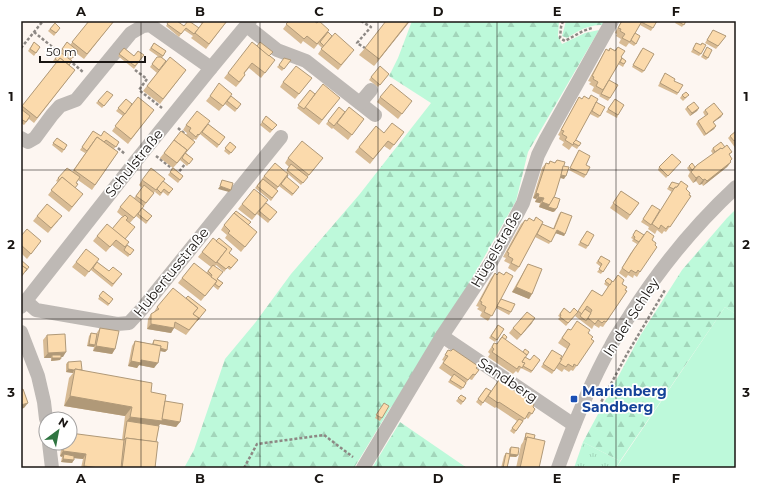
<svg xmlns="http://www.w3.org/2000/svg" width="757" height="489" font-family="Montserrat,sans-serif">
<style>
.grass{fill:url(#grass-tufts)}
.forest{fill:url(#forest-firs)}
.park{fill:#bdf9da}
.lines{fill:none;stroke-linecap:round;stroke-linejoin:round}
.path{stroke:#8d8884;stroke-width:2.5;stroke-dasharray:3 2;stroke-linecap:butt}
.minor{stroke:#beb9b5;stroke-width:14}
.wall{fill:#d8bb94}
.shaded-wall{fill:#b09978}
.building{fill:#fbdaac;stroke:#b09978}
.grid{fill:none;stroke:#191512;stroke-width:1;stroke-opacity:0.55}
.transit-dot{fill:#1a4fb4;stroke:#fff;stroke-width:1.5}
.labels{text-anchor:middle;dominant-baseline:central;stroke-width:3.5;stroke-linejoin:round;paint-order:stroke}
.street-label{font-size:14px;fill:#191512;stroke:#fff}
.transit-label{font-size:14px;font-weight:bold;fill:#164399;stroke:#fff;text-anchor:start}
.neatline{fill:none;stroke:#191512;stroke-width:1.5}
.grid-label{font-size:13px;text-anchor:middle;font-weight:bold;fill:#191512}
</style>
<defs>
<pattern id="grass-tufts" width="24" height="20" patternUnits="userSpaceOnUse"><rect width="24" height="20" fill="#bdf9da"/><path d="M3 7l-1-3M5 7V3M7 7l1-3M15 17l-1-3M17 17v-4M19 17l1-3" fill="none" stroke="#a2d5ba"/></pattern>
<pattern id="forest-firs" width="22" height="20" patternUnits="userSpaceOnUse"><rect width="22" height="20" fill="#bdf9da"/><path d="M5 1l3.5 6h-7zM16 11l3.5 6h-7z" fill="#a2d5ba"/></pattern>
</defs>
<rect width="100%" height="100%" fill="#fdf6f1"/>
<!-- grass -->
<polygon class="grass" points="583,442 620,461 616,468 574,468"/>
<!-- forest -->
<g class="forest">
<polygon points="412,21 559,21 558,36 562,44 585,33 599,30 528,152 516,201 470,282 397,403 391,407 354,468 184,468 194,450 225,359 255,323 291,274 359,195 431,103 389,76 398,58"/>
<path d="M566 21H605L603 25C589 24 578 31 567 38L562 36Z"/>
<polygon points="736,209 736,314 725,307 620,461 583,442 640,336 682,270 727,218"/>
<polygon points="400,422 467,468 372,468"/>
</g>
<!-- park -->
<polygon class="park" points="725,307 736,314 736,468 616,468"/>
<g class="lines">
<!-- path -->
<g class="path">
<polyline points="361,21 371,27 357,43 365,48"/>
<polyline points="563,21 561,27 560,38 565,41 583,31 592,28"/>
<polyline points="34,32 61,54"/>
<polyline points="21,48 43,21"/>
<polyline points="69,60 83,72"/>
<polyline points="135,70 147,79 139,90 162,108"/>
<polyline points="178,128 185,134"/>
<polyline points="118,148 125,154"/>
<polyline points="156,156 178,173 185,164"/>
<polyline points="599,406 627,354 665,290"/>
<polyline points="244,468 257,444 324,435 353,457"/>
</g>
<!-- minor -->
<g class="minor">
<polyline points="247,26 277,50 306,61 375,115"/>
<polyline points="360,103 371,90"/>
<polyline points="21,138 28,142 35,138 52,115 60,106 76,100 131,33 143,26 150,25 211,68"/>
<polyline points="26,301 36,310 117,324 129,323 142,309 281,137"/>
<polyline points="21,307 135,162 211,68 250,21"/>
<polyline points="21,332 38,376 44,402 46,419"/>
<polyline points="442,336 574,425"/>
<polyline points="49,443 52,468"/>
<polyline points="363,468 442,336 492,261 523,203 538,155 546,139 612,21"/>
<path d="M558 468C573 426 589 385 611 346 616 335 624 325 630 315 660 268 695 225 736 187"/>
</g>
</g>
<!-- wall -->
<g class="wall">
<polygon points="88,21 114,21 84,59 76,53 71,60 60,52 67,42 70,45 89,21"/>
<polygon points="169,21 184,26 198,28 202,24 198,21 227,21 206,49 191,38 193,36 184,30 179,37 166,26"/>
<polygon points="289,21 328,32 351,54 338,70 318,54 322,48 318,44 314,49 303,41 301,44 283,29"/>
<polygon points="410,21 374,66 359,55 365,48"/>
<polygon points="621,21 657,21 651,31 640,25 634,35 636,44 634,46 629,43 626,47 619,43 621,39 616,36 617,34 615,33"/>
<polygon points="676,21 686,21 682,27 675,23"/>
<polygon points="55,23 60,28 54,36 48,31"/>
<polygon points="713,30 726,36 716,49 705,43"/>
<polygon points="34,42 40,47 34,56 28,51"/>
<polygon points="154,43 166,51 162,58 166,61 186,70 160,104 143,91 157,73 150,67 157,57 159,57 149,50"/>
<polygon points="696,43 701,45 702,43 701,54 699,56 691,52"/>
<polygon points="618,47 621,57 626,61 623,67 618,64 609,81 610,98 608,101 599,96 600,95 592,91 594,87 589,84 591,82 588,81 603,54 606,49 608,50 610,48 615,50"/>
<polygon points="707,47 708,58 706,60 701,57"/>
<polygon points="124,48 134,56 144,55 134,69 118,56"/>
<polygon points="641,50 644,71 642,73 632,67"/>
<polygon points="60,52 69,65 75,70 34,123 29,119 24,125 21,123 21,108 56,63 53,61"/>
<polygon points="269,56 271,65 261,78 249,68 244,74 242,80 236,87 224,78 228,73"/>
<polygon points="291,60 282,71 277,67 279,65"/>
<polygon points="665,73 674,81 678,93 677,95 658,86"/>
<polygon points="389,74 378,87 369,80 371,77"/>
<polygon points="312,78 295,99 280,87 283,82"/>
<polygon points="310,90 315,94 336,103 319,125 297,108"/>
<polygon points="113,95 102,108 96,103 98,101"/>
<polygon points="591,95 596,102 600,116 598,118 590,114 574,142 579,146 577,149 572,146 569,150 562,145 564,142 559,139 560,136 558,135 576,102 579,97 582,99 588,99"/>
<polygon points="682,95 687,97 683,101 680,98"/>
<polygon points="210,96 231,96 241,104 235,112 225,104 219,111 206,101"/>
<polygon points="380,97 408,106 398,119 377,102"/>
<polygon points="126,99 132,104 154,110 128,144 112,131 123,116 116,111"/>
<polygon points="615,99 618,115 617,118 606,112"/>
<polygon points="339,107 345,112 364,119 348,140 333,128 332,129 326,124"/>
<polygon points="687,107 699,108 697,111 690,116 685,109"/>
<polygon points="705,110 721,117 713,122 716,126 714,129 704,136 696,124 698,121 705,116 703,112"/>
<polygon points="266,116 277,125 270,133 260,125"/>
<polygon points="208,124 225,137 217,148 200,134 196,140 194,139 193,141 195,142 186,153 193,159 187,166 180,160 182,158 173,168 160,158 164,153 186,135 187,133 183,130 186,125"/>
<polygon points="93,131 101,136 119,142 114,149 118,152 92,190 78,180 76,183 75,188 79,199 69,212 48,195 58,182 56,181 58,178 72,172 93,142 85,153 80,150"/>
<polygon points="736,131 736,149 728,138 730,136"/>
<polygon points="404,132 390,150 384,146 370,164 355,152 359,147 384,133"/>
<polygon points="57,138 67,145 62,153 52,145"/>
<polygon points="230,142 236,147 229,155 224,151"/>
<polygon points="725,147 732,152 729,155 732,159 730,161 731,162 727,167 703,186 702,184 699,185 696,181 693,183 688,176 690,172 687,168 689,166 695,167 713,154 711,151 713,148"/>
<polygon points="579,150 586,165 586,175 584,178 569,170"/>
<polygon points="288,158 323,158 301,185 288,174 287,177 297,190 292,196 279,186 280,185 276,190 278,191 271,201 255,188 264,176 286,172 289,167 285,163"/>
<polygon points="557,160 563,166 564,179 560,178 554,197 555,211 553,212 539,207 540,203 535,202 536,199 533,198 542,168 546,163 548,164 550,161 554,163"/>
<polygon points="681,162 666,178 658,170 659,167"/>
<polygon points="173,168 183,176 178,183 168,175"/>
<polygon points="142,180 163,181 173,189 168,196 163,192 160,196 155,192 156,190 144,206 134,198 142,188 139,185"/>
<polygon points="672,182 686,189 689,195 691,196 666,232 664,231 662,234 657,230 655,234 648,229 649,227 641,222 652,205 655,219 672,192 667,189"/>
<polygon points="621,191 639,203 627,220 610,208"/>
<polygon points="242,204 275,214 268,223 257,214 252,220 238,209"/>
<polygon points="120,207 142,208 152,216 146,224 136,216 130,223 125,239 127,245 134,250 128,257 112,245 106,252 93,241 97,236 112,229 123,217 117,212"/>
<polygon points="561,212 565,234 564,236 556,233 549,244 535,237 519,267 515,272 508,268 510,264 504,261 506,258 503,257 521,224 525,220 527,221 533,221 536,217 542,224 553,229 559,214"/>
<polygon points="37,216 58,221 48,233 33,221"/>
<polygon points="224,225 249,225 253,237 241,252 225,238 227,235 221,230"/>
<polygon points="636,230 652,240 640,272 637,277 634,275 633,278 628,275 626,278 619,273 630,254 640,241 637,244 632,241 633,239 631,238"/>
<polygon points="587,231 588,246 586,249 578,245"/>
<polygon points="21,236 41,241 27,259 21,253"/>
<polygon points="202,252 229,253 238,260 230,270 227,268 224,272 216,265 215,266 218,279 223,283 218,290 213,286 201,301 178,283 182,278 206,273 211,267 198,257"/>
<polygon points="601,256 610,261 601,274 597,272 601,267 596,263"/>
<polygon points="76,262 97,262 109,271 122,274 112,287 91,270 91,269 85,277 72,267"/>
<polygon points="528,264 532,294 529,299 512,292 525,269"/>
<polygon points="506,272 501,299 511,312 509,315 496,308 488,321 480,316 482,312 477,309 479,307 476,306 491,278 495,273 497,275 503,275"/>
<polygon points="608,278 613,282 622,284 625,290 627,291 603,327 600,326 599,328 594,325 592,329 575,316 578,312 566,326 558,319 560,317 558,316 564,308 570,313 578,312 592,290 602,296 608,287 604,284"/>
<polygon points="103,291 113,299 108,306 98,299"/>
<polygon points="186,298 206,310 186,335 174,328 171,333 147,329 148,319 151,314 154,312 157,307"/>
<polygon points="532,323 517,340 509,333 513,328"/>
<polygon points="498,325 504,329 495,342 489,338"/>
<polygon points="100,328 115,349 112,354 93,351 94,347 87,346 89,336 91,333 96,334"/>
<polygon points="568,329 570,330 588,333 591,339 594,341 573,371 571,370 569,372 564,369 562,372 556,368 552,374 541,367 552,350 560,359 561,359 567,349 558,343"/>
<polygon points="47,335 63,357 61,357 60,360 51,361 51,358 44,358 43,340"/>
<polygon points="154,340 167,350 165,352 160,351 154,368 139,365 137,368 128,366 132,346 135,341 152,344"/>
<polygon points="505,340 525,357 530,360 540,360 531,373 521,368 518,373 516,371 513,374 488,357 490,354 488,352 494,343 497,344"/>
<polygon points="448,350 479,370 472,380 469,379 461,390 448,382 452,377 439,368 444,361 442,360"/>
<polygon points="68,362 82,370 151,392 165,401 180,422 176,427 160,424 159,426 156,442 155,468 81,468 83,459 74,458 72,463 61,462 62,457 60,456 62,443 122,440 125,416 64,406 69,378 73,373 66,372 66,364"/>
<polygon points="486,388 491,391 533,407 535,409 528,419 526,417 514,434 510,431 517,421 496,407 495,408 484,401 481,406 476,402"/>
<polygon points="461,395 466,398 461,405 456,401"/>
<polygon points="384,403 382,418 380,421 375,418"/>
<polygon points="526,433 534,439 539,468 516,468 521,445 523,442"/>
<polygon points="511,447 518,455 516,457 510,457 507,468 501,468 504,456 506,453 509,454 509,449"/>
</g>
<!-- shaded-wall -->
<g class="shaded-wall">
<polygon points="409,21 410,21 374,66 379,59"/>
<polygon points="699,108 697,111 690,116 692,113"/>
<polygon points="723,114 721,117 711,124 713,122"/>
<polygon points="716,126 714,129 704,136 706,134"/>
<polygon points="731,162 727,167 703,186 707,181"/>
<polygon points="560,175 566,176 564,179 559,177"/>
<polygon points="699,176 696,181 693,183 696,178"/>
<polygon points="705,179 702,184 699,185 703,180"/>
<polygon points="220,186 231,190 229,192 218,189"/>
<polygon points="536,193 539,194 536,199 533,198"/>
<polygon points="538,197 544,198 540,203 535,202"/>
<polygon points="542,202 550,205 557,208 555,211 553,212 539,207"/>
<polygon points="557,230 565,234 564,236 555,233"/>
<polygon points="516,287 532,294 529,299 512,292"/>
<polygon points="535,318 532,323 517,340 521,335"/>
<polygon points="151,324 174,328 171,333 147,329"/>
<polygon points="89,344 95,345 94,347 87,346"/>
<polygon points="96,346 115,349 112,354 93,351"/>
<polygon points="152,347 167,350 165,352 151,349"/>
<polygon points="66,352 63,357 52,357 52,355 51,358 44,358 48,353"/>
<polygon points="52,358 61,358 60,360 51,361"/>
<polygon points="141,360 158,363 154,368 139,365 137,368 128,366 131,361"/>
<polygon points="68,369 74,370 73,373 66,372"/>
<polygon points="70,396 132,407 125,416 64,406"/>
<polygon points="28,403 24,408 21,409 21,405"/>
<polygon points="130,417 160,419 180,422 176,427 160,424 155,431 127,421"/>
<polygon points="63,451 86,454 83,459 63,457 64,454 62,457 60,456"/>
<polygon points="510,454 518,455 516,457 508,456"/>
<polygon points="63,459 74,460 72,463 61,462"/>
<polygon points="84,466 99,468 83,468"/>
</g>
<!-- building -->
<g class="building">
<polygon points="89,21 114,21 87,54 72,42"/>
<polygon points="169,21 177,21 184,26 188,21 189,21 199,28 194,34 186,28 181,34 167,24"/>
<polygon points="204,21 227,21 209,44 195,33"/>
<polygon points="289,21 314,21 317,23 319,21 329,30 317,44 307,36 304,39 286,24"/>
<polygon points="386,21 409,21 379,59 365,48"/>
<polygon points="622,21 642,21 630,42 622,38 625,34 620,31 621,29 618,28"/>
<polygon points="642,21 657,21 653,28 641,22"/>
<polygon points="677,21 686,21 684,25"/>
<polygon points="55,23 60,28 56,33 50,29"/>
<polygon points="713,30 726,36 718,46 707,40"/>
<polygon points="328,32 332,36 324,46 320,42"/>
<polygon points="335,33 354,50 341,65 321,49"/>
<polygon points="635,33 640,36 636,44 631,40"/>
<polygon points="34,42 40,47 36,53 30,49"/>
<polygon points="67,42 78,51 73,58 62,49"/>
<polygon points="252,42 275,60 265,73 252,63 244,73 245,75 239,82 228,73"/>
<polygon points="260,42 273,52 269,56 257,46"/>
<polygon points="154,43 166,51 163,56 151,48"/>
<polygon points="696,43 701,45 702,43 706,45 701,54 693,49"/>
<polygon points="618,47 625,51 621,57 622,58 603,90 596,86 598,82 593,79 594,77 592,76 606,49 609,51 610,48 615,51"/>
<polygon points="707,47 712,50 708,58 703,55"/>
<polygon points="124,48 134,56 138,51 144,55 135,66 119,54"/>
<polygon points="643,48 654,54 644,71 633,65"/>
<polygon points="60,52 72,61 69,65 60,58 58,61 55,59"/>
<polygon points="157,57 161,57 166,61 159,70 152,64"/>
<polygon points="170,57 186,70 163,99 147,86"/>
<polygon points="60,58 75,70 37,118 22,106"/>
<polygon points="284,58 291,60 284,69 279,65"/>
<polygon points="622,58 626,61 624,64 620,62"/>
<polygon points="296,66 312,78 299,94 283,82"/>
<polygon points="380,66 389,74 380,85 371,77"/>
<polygon points="665,73 675,79 674,81 683,85 678,93 660,83"/>
<polygon points="609,80 618,85 610,98 601,94"/>
<polygon points="219,83 232,94 223,106 210,96"/>
<polygon points="323,84 340,98 322,120 305,107"/>
<polygon points="391,84 412,101 402,114 380,97"/>
<polygon points="310,90 315,94 304,109 298,105"/>
<polygon points="107,91 113,95 104,106 98,101"/>
<polygon points="686,92 689,95 685,98 682,95"/>
<polygon points="591,95 598,99 573,145 565,140 567,137 562,134 564,131 561,130 579,97 582,99 584,96 589,99"/>
<polygon points="231,96 241,104 237,109 227,101"/>
<polygon points="138,97 154,110 131,139 115,126"/>
<polygon points="126,99 132,104 125,114 118,108"/>
<polygon points="615,99 624,105 618,115 608,109"/>
<polygon points="596,102 605,107 600,116 592,111"/>
<polygon points="694,102 699,108 692,113 687,107"/>
<polygon points="714,103 723,114 713,122 716,126 706,134 698,121 708,114 705,110"/>
<polygon points="339,107 345,112 334,126 328,121"/>
<polygon points="349,107 364,119 352,135 337,123"/>
<polygon points="21,109 30,116 26,122 21,119"/>
<polygon points="197,111 210,121 199,135 198,134 196,137 189,131 191,128 186,125"/>
<polygon points="266,116 277,125 272,130 262,122"/>
<polygon points="392,123 404,132 394,145 388,141 373,159 359,147 376,126 384,133"/>
<polygon points="208,124 225,137 219,145 202,132"/>
<polygon points="93,131 101,136 104,131 119,142 116,147 106,140 104,142 97,137 87,151 82,147"/>
<polygon points="181,131 195,142 185,153 187,150 174,140"/>
<polygon points="736,131 736,139 734,141 730,136"/>
<polygon points="97,137 118,152 95,185 74,170"/>
<polygon points="57,138 67,145 64,150 53,143"/>
<polygon points="174,140 187,150 177,163 164,153"/>
<polygon points="576,140 581,143 579,146 573,143"/>
<polygon points="302,141 323,158 309,175 288,158"/>
<polygon points="230,142 236,147 231,153 225,148"/>
<polygon points="721,142 725,147 722,149 721,148 715,152 713,148"/>
<polygon points="727,145 732,152 729,154 732,159 730,161 731,162 707,181 705,179 703,180 699,176 696,178 691,172 697,165 721,148 722,149"/>
<polygon points="579,150 590,156 586,165 590,167 586,175 570,168"/>
<polygon points="185,153 193,159 189,164 182,158"/>
<polygon points="672,154 681,162 668,176 659,167"/>
<polygon points="557,160 565,162 555,195 550,205 542,202 544,198 538,197 539,194 536,193 546,163 549,164 550,161 555,163"/>
<polygon points="275,163 288,174 278,187 264,176"/>
<polygon points="692,163 695,167 692,170 689,166"/>
<polygon points="291,164 308,177 303,183 287,170"/>
<polygon points="563,166 569,167 566,176 561,175"/>
<polygon points="67,168 80,177 76,183 78,184 75,188 62,177 60,180 58,178"/>
<polygon points="151,168 165,179 156,190 142,180"/>
<polygon points="173,168 183,176 180,180 170,172"/>
<polygon points="288,175 287,177 299,187 293,194 281,184"/>
<polygon points="62,177 83,194 72,207 51,190"/>
<polygon points="263,179 278,191 272,198 257,186"/>
<polygon points="222,180 233,183 231,190 220,186"/>
<polygon points="163,181 173,189 169,193 164,189 161,193 157,189"/>
<polygon points="681,181 688,186 686,189 690,193 689,195 691,196 670,227 668,226 666,229 661,225 659,229 652,224 675,187 677,187"/>
<polygon points="672,182 679,184 677,187 675,187 674,189 669,187"/>
<polygon points="144,185 154,193 146,203 136,196"/>
<polygon points="254,189 268,200 255,215 242,204"/>
<polygon points="621,191 639,203 630,215 613,203"/>
<polygon points="130,195 144,206 134,218 120,207"/>
<polygon points="554,197 560,199 557,208 555,209 548,207"/>
<polygon points="266,203 277,212 270,220 259,211"/>
<polygon points="47,204 62,216 51,228 37,216"/>
<polygon points="652,205 660,210 651,225 643,219"/>
<polygon points="142,208 152,216 147,221 138,214"/>
<polygon points="236,211 251,222 248,225 234,213"/>
<polygon points="561,212 572,216 565,234 557,230 551,242 537,234 542,224 554,229"/>
<polygon points="234,213 257,232 245,247 228,233 230,231 224,225"/>
<polygon points="125,215 128,218 126,220 135,227 125,239 112,229 122,217 123,217"/>
<polygon points="536,217 543,222 519,267 511,263 513,259 508,256 509,253 507,252 525,220 527,221 529,218 534,221"/>
<polygon points="107,224 129,242 125,247 116,240 110,247 97,236"/>
<polygon points="27,229 41,241 31,254 21,245 21,236"/>
<polygon points="636,230 644,235 639,242 634,239 635,237 633,235"/>
<polygon points="587,231 594,235 588,246 580,242"/>
<polygon points="647,231 654,236 652,240 656,243 655,245 657,247 640,272 638,270 636,273 631,270 629,273 622,268 634,249"/>
<polygon points="213,238 227,249 216,263 202,252"/>
<polygon points="219,238 232,249 229,253 238,260 231,268 229,266 226,269 217,262 227,249 216,241"/>
<polygon points="127,245 134,250 130,255 124,250"/>
<polygon points="86,249 99,259 89,272 76,262"/>
<polygon points="601,256 610,261 603,272 599,269 602,264 598,261"/>
<polygon points="21,260 29,267 25,272 27,269 21,265"/>
<polygon points="97,262 109,271 113,267 122,274 113,284 93,268"/>
<polygon points="194,263 217,281 205,296 182,278"/>
<polygon points="528,264 542,269 532,294 516,287"/>
<polygon points="21,265 27,269 21,277"/>
<polygon points="213,265 223,272 217,279 223,283 219,287 215,284 217,281 211,277 212,275 208,271"/>
<polygon points="499,272 504,275 506,272 513,276 492,316 484,312 486,307 481,304 482,302 480,301 495,273 497,275"/>
<polygon points="618,275 624,280 622,284 627,287 625,290 627,291 606,322 604,321 602,323 598,320 595,324 588,318 592,310 587,306 582,314 578,311 592,290 602,296 612,281 613,282"/>
<polygon points="608,278 612,281 610,285 605,281"/>
<polygon points="173,288 198,308 193,314 199,318 189,330 175,322 174,328 151,324 151,314 159,309 157,307"/>
<polygon points="103,291 113,299 109,304 99,296"/>
<polygon points="188,296 206,310 197,321 199,318 193,314 198,308 186,298"/>
<polygon points="501,299 515,304 511,312 497,306"/>
<polygon points="564,308 570,313 574,308 578,312 568,323 560,317 561,315 560,314"/>
<polygon points="585,309 591,313 586,321 580,316"/>
<polygon points="527,312 535,318 521,335 513,328"/>
<polygon points="577,321 590,330 588,333 593,337 591,339 594,341 577,366 574,364 573,367 568,364 566,367 559,363 570,344 562,338 568,329 571,330"/>
<polygon points="498,325 504,329 497,340 491,336"/>
<polygon points="100,328 119,331 115,349 96,346"/>
<polygon points="91,333 97,334 95,345 89,344"/>
<polygon points="65,334 66,352 48,353 47,335"/>
<polygon points="504,334 507,337 505,340 502,337 500,340"/>
<polygon points="502,337 527,355 522,362 525,363 522,368 519,366 517,369 492,352 494,349 492,347 494,343 497,344"/>
<polygon points="154,340 168,342 167,350 160,348 161,346 153,344"/>
<polygon points="135,341 161,346 158,363 141,360 141,363 131,361"/>
<polygon points="453,349 478,366 476,368 479,370 475,375 473,374 468,380 443,363 448,356 445,355 448,350 451,351"/>
<polygon points="525,349 529,352 527,355 523,352"/>
<polygon points="552,350 562,356 560,359 562,359 554,371 543,364"/>
<rect x="52" y="355" width="9" height="3"/>
<polygon points="534,355 540,360 532,371 523,366 525,363 522,362 525,357 530,360"/>
<polygon points="81,361 82,370 75,369 74,370 68,369 68,362"/>
<polygon points="75,369 152,383 151,392 166,395 162,421 130,417 132,407 70,396"/>
<polygon points="454,374 466,383 463,388 450,380"/>
<polygon points="499,380 534,404 533,407 535,409 532,414 529,412 525,419 499,402 498,403 488,396"/>
<polygon points="486,388 491,391 483,403 478,399"/>
<polygon points="23,389 28,403 21,405 21,390"/>
<polygon points="461,395 466,398 463,402 458,398"/>
<polygon points="165,401 183,404 180,422 162,419"/>
<polygon points="384,403 389,406 382,418 376,415"/>
<polygon points="519,419 523,421 516,431 512,428"/>
<polygon points="127,421 159,426 156,442 126,438 124,440"/>
<polygon points="70,433 124,440 121,468 99,468 84,466 86,454 63,451 64,443 70,443"/>
<polygon points="526,433 535,435 534,439 527,437 525,440"/>
<polygon points="527,437 545,441 539,468 520,468"/>
<polygon points="126,438 158,442 155,468 122,468"/>
<polygon points="511,447 519,448 518,455 510,454"/>
<polygon points="506,453 510,454 507,468 503,468"/>
<polygon points="64,454 74,456 74,460 63,459"/>
</g>
<!-- grid -->
<path class="grid" d="M141 21V468M260 21V468M378 21V468M497 21V468M616 21V468M21 170H736M21 319H736"/>
<!-- markers -->
<rect class="transit-dot" x="570" y="395" width="8" height="8" rx="2"/>
<g class="labels">
<!-- street labels -->
<g class="street-label">
<text transform="translate(134 163) rotate(-51)">Schulstraße</text>
<text transform="translate(496 249) rotate(-60)">Hügelstraße</text>
<text transform="translate(171 272) rotate(-51)">Hubertusstraße</text>
<text transform="translate(631 317) rotate(-57)">In der Schley</text>
<text transform="translate(508 380) rotate(34)">Sandberg</text>
</g>
<!-- transit labels -->
<g class="transit-label">
<text x="582" y="391">Marienberg<tspan x="582" dy="16">Sandberg</tspan></text>
</g>
</g>
<!-- border -->
<rect width="757" height="489" fill="none" stroke="#ffffff" stroke-width="44"/>
<!-- north arrow -->
<g transform="translate(58 431) rotate(32)"><circle r="19" fill="#ffffff" stroke="#a3a1a0"/>
<path d="M0-3L7 15L0 10L-7 15Z" fill="#2f7541"/>
<text y="-6" font-size="11" font-weight="bold" text-anchor="middle" fill="#191512">N</text>
</g>
<!-- scale -->
<path d="M40 56v6h105v-6" fill="none" stroke="#191512" stroke-width="2"/>
<text x="46" y="56" font-size="12" fill="#191512" stroke="#ffffff" stroke-width="3" paint-order="stroke">50 m</text>
<rect x="22" y="22" width="713" height="445" class="neatline"/>
<g class="grid-label">
<text x="81" y="16">A</text>
<text x="200" y="16">B</text>
<text x="319" y="16">C</text>
<text x="438" y="16">D</text>
<text x="557" y="16">E</text>
<text x="676" y="16">F</text>
<text x="11" y="101">1</text>
<text x="746" y="101">1</text>
<text x="11" y="249">2</text>
<text x="746" y="249">2</text>
<text x="11" y="397">3</text>
<text x="746" y="397">3</text>
<text x="81" y="483">A</text>
<text x="200" y="483">B</text>
<text x="319" y="483">C</text>
<text x="438" y="483">D</text>
<text x="557" y="483">E</text>
<text x="676" y="483">F</text>
</g>
</svg>
